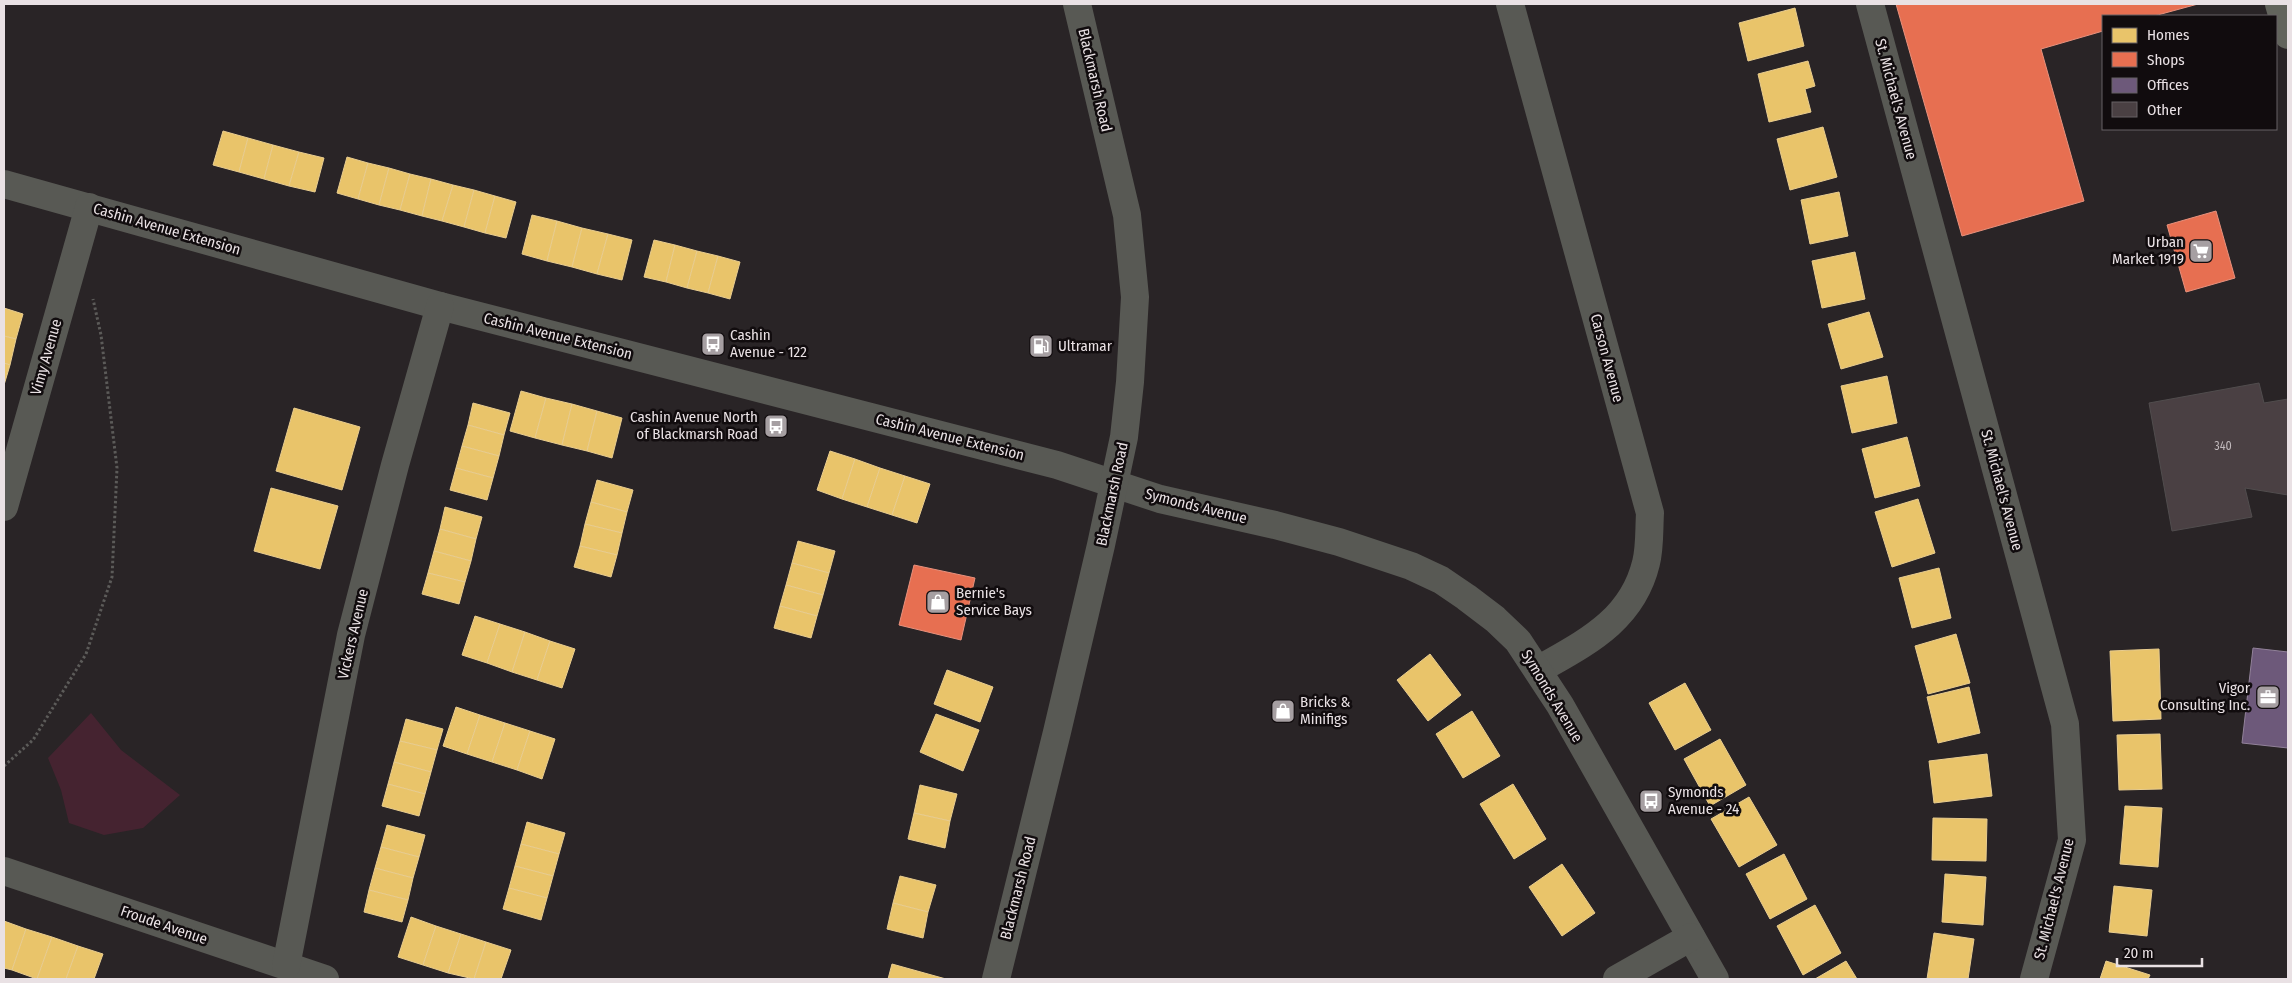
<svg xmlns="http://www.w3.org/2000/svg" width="2292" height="983" font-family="'Fira Sans Condensed',sans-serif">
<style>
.green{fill:#452330}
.homes{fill:#e9c46a;stroke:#e9cd8f}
.shops{fill:#e76f51;stroke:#e8917d}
.offices{fill:#6d597a;stroke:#92829a}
.building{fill:#4a4043;stroke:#514d4e}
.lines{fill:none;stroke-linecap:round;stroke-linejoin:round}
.path{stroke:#5c5b59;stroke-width:3;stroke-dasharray:2.5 2.5;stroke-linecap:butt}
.minor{stroke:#585954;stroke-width:28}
.major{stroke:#62645c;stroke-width:28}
.labels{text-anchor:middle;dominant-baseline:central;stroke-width:5;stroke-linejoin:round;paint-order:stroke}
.number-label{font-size:12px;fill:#c1b9bc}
.street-label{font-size:15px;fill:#e9e1e4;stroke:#110c0e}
.poi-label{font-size:15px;fill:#e9e1e4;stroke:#110c0e;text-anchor:start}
</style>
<rect width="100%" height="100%" fill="#292426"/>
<!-- green -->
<polygon class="green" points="91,713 121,750 180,795 143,828 104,835 69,823 61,790 48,758"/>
<!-- homes -->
<g class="homes">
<polygon points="1795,8 1804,46 1748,61 1739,23"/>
<polygon points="1808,61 1815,86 1805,89 1811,112 1769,122 1758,74"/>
<polygon points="1823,127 1837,177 1790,190 1777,139"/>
<polygon points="223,131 248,138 239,172 213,165"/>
<polygon points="248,138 273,145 264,179 239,172"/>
<polygon points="273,145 299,152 289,186 264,179"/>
<polygon points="299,152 324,158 315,192 289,186"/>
<polygon points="347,157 368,163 358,199 337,193"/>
<polygon points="368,163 389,168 379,205 358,199"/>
<polygon points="389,168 410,174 400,210 379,205"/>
<polygon points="410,174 431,179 422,216 400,210"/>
<polygon points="431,179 453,185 442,221 422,216"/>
<polygon points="453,185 474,190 464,227 442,221"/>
<polygon points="474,190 495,196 485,233 464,227"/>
<polygon points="1839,192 1848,236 1810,244 1801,200"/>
<polygon points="495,196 516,202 506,238 485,233"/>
<polygon points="532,215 557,221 547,261 522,254"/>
<polygon points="557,221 582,228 572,267 547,261"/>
<polygon points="582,228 608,234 597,274 572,267"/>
<polygon points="608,234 632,240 622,280 597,274"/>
<polygon points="654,240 675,245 666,282 644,277"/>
<polygon points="675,245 697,251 687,288 666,282"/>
<polygon points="697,251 718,256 708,293 687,288"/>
<polygon points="1855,252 1865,299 1822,308 1812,261"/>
<polygon points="718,256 740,262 730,299 708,293"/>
<polygon points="4,308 23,314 16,339 4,336"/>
<polygon points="1869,312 1883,357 1841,369 1828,324"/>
<polygon points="4,336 16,339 10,365 4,363"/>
<polygon points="4,363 10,365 4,385"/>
<polygon points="1887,376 1897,423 1852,433 1841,386"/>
<polygon points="521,391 546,398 535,438 510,431"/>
<polygon points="546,398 572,404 562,445 535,438"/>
<polygon points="473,403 510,413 504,435 468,425"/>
<polygon points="572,404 597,411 587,451 562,445"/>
<polygon points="294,408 360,427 342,490 276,471"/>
<polygon points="597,411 622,418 612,458 587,451"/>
<polygon points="468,425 504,435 499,456 462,446"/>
<polygon points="1907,437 1920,486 1875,498 1862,449"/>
<polygon points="462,446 499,456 493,478 456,468"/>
<polygon points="830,451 855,459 842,499 817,490"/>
<polygon points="855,459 880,468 867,507 842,499"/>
<polygon points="456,468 493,478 487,500 450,490"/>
<polygon points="880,468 905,476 892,515 867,507"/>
<polygon points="905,476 930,484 917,523 892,515"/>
<polygon points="597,480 633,490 627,512 591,502"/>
<polygon points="271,488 338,506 320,569 254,551"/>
<polygon points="1918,499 1935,553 1892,567 1875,512"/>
<polygon points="591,502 627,512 622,533 585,524"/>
<polygon points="445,507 482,517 476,539 440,529"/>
<polygon points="585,524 622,533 617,555 580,546"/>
<polygon points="440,529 476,539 471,561 434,551"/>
<polygon points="798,541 835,551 829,573 792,563"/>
<polygon points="580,546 617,555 611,577 574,567"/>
<polygon points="434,551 471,561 465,582 428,573"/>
<polygon points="792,563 829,573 823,595 786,585"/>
<polygon points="1939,568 1951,618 1912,628 1899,578"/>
<polygon points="428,573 465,582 459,604 422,594"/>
<polygon points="786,585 823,595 817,616 780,606"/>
<polygon points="780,606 817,616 811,638 774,628"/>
<polygon points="475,616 500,624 487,663 462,655"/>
<polygon points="500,624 525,632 512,672 487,663"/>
<polygon points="525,632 550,641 537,680 512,672"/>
<polygon points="1956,634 1970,683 1928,694 1915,646"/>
<polygon points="550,641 575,649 562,688 537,680"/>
<polygon points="2159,649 2161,719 2113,721 2110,651"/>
<polygon points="1430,654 1461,695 1428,721 1397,680"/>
<polygon points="947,670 993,687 980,722 934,704"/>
<polygon points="1685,683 1711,730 1675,750 1649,703"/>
<polygon points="1969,687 1980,733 1938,743 1927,697"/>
<polygon points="456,707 480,715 467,754 443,746"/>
<polygon points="1472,711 1500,756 1463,778 1436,734"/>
<polygon points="936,714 979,730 963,771 920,752"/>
<polygon points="480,715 505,723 492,762 467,754"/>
<polygon points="406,719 443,729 437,750 400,741"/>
<polygon points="505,723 530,731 517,770 492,762"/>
<polygon points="530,731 555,739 542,779 517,770"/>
<polygon points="2160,734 2162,789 2119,790 2117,735"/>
<polygon points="1720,739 1746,785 1710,806 1684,759"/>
<polygon points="400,741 437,750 431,772 394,762"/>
<polygon points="1987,754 1992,796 1934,803 1929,761"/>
<polygon points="394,762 431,772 425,794 388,784"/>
<polygon points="388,784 425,794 419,816 382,806"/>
<polygon points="1513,784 1546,839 1514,859 1480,804"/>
<polygon points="920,785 957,794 950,821 914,813"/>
<polygon points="1749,797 1777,845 1739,867 1711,819"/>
<polygon points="2125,806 2162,808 2158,867 2120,864"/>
<polygon points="914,813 950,821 945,848 908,839"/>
<polygon points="1933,818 1987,819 1986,861 1932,860"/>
<polygon points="527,822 565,833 559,854 521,844"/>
<polygon points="387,825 425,835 419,857 381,847"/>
<polygon points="521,844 559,854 553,876 515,866"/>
<polygon points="381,847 419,857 413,878 375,868"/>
<polygon points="1784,854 1807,899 1770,919 1746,874"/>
<polygon points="1562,864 1595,913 1562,936 1529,887"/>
<polygon points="515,866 553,876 547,898 509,888"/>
<polygon points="375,868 413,878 408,900 369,890"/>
<polygon points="1945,874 1986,877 1983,925 1942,922"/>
<polygon points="900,876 936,885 928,912 893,903"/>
<polygon points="2114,886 2152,890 2147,936 2109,932"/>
<polygon points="509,888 547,898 541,920 503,909"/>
<polygon points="369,890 408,900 402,922 364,912"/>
<polygon points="893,903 928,912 923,938 887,929"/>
<polygon points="1815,905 1841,953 1803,975 1777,926"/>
<polygon points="411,917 436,926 423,965 398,957"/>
<polygon points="4,921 26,929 12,970 4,968"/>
<polygon points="436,926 461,934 448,973 423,965"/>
<polygon points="26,929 52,937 37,979 12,970"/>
<polygon points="1934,933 1974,939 1968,979 1927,979"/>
<polygon points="461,934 486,942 474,979 448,973"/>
<polygon points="52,937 78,946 66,979 37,979"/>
<polygon points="486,942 511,950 501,979 474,979"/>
<polygon points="78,946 103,954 94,979 66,979"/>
<polygon points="1846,961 1857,979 1815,979"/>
<polygon points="2106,961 2150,975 2148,979 2100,979"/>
<polygon points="892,964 946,979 888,979"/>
</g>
<!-- shops -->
<g class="shops">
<polygon points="1896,4 2198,4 2154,16 2103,16 2103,31 2041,49 2084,201 1962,236"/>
<polygon points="2216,211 2235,278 2186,292 2167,225"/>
<polygon points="914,565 975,578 961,640 899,625"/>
</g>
<!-- offices -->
<polygon class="offices" points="2253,648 2288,652 2288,748 2242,743"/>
<!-- building -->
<polygon class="building" points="2259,383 2264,403 2288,399 2288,495 2245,488 2252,517 2172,531 2149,403"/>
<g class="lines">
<!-- path -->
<polyline class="path" points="4,766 33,740 86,654 112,577 117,468 101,335 93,299"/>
<!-- minor -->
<g class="minor">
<path d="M1510 4 1650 513C1649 529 1650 548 1646 563 1632 621 1585 643 1538 670"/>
<polyline points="1870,4 2065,724 2072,840 2034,979"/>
<polyline points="4,184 440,306 1057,465 1160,499 1275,525 1339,542 1411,566 1441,580 1466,597 1495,619 1518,641 1560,705 1715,979"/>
<polyline points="4,507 89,207"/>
<polyline points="4,871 325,979"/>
<polyline points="286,966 351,635 395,465 440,306"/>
<polyline points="996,979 1057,732 1101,545 1124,437 1130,382 1135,297 1127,215 1077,4"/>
<polyline points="1617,979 1691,937"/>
</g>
<!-- major -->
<polyline class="major" points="2279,4 2288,35"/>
</g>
<!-- icons -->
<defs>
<g id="supermarket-square" transform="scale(1.25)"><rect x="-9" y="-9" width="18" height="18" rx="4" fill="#a69fa2" stroke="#110c0e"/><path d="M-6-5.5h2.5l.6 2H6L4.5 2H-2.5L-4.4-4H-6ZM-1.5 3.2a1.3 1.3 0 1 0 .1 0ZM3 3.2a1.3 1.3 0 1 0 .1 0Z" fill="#fff"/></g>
<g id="bus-square" transform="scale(1.25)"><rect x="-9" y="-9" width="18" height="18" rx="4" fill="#a69fa2" stroke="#110c0e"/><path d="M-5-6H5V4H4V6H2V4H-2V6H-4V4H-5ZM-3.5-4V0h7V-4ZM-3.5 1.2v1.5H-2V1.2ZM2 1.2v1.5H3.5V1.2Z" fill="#fff"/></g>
<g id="fuel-square" transform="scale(1.25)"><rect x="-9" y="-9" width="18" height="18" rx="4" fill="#a69fa2" stroke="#110c0e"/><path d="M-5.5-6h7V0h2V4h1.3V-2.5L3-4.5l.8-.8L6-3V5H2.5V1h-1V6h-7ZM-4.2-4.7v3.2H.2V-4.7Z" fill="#fff"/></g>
<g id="shop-square" transform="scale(1.25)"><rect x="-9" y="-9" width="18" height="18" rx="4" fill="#a69fa2" stroke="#110c0e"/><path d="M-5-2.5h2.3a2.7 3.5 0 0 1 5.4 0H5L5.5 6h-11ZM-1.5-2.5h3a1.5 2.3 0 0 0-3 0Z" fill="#fff"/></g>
<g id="office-square" transform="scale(1.25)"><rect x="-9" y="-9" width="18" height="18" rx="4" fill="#a69fa2" stroke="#110c0e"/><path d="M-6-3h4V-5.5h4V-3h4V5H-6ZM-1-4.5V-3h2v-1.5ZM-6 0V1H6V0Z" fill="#fff"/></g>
</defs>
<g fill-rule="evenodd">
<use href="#supermarket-square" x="2201" y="251"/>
<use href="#bus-square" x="713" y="344"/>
<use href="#fuel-square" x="1041" y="346"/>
<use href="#bus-square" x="776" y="426"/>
<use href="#shop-square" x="938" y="602"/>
<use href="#office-square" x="2268" y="697"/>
<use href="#shop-square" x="1283" y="711"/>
<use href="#bus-square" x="1651" y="801"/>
</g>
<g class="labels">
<!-- number labels -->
<g class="number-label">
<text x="2223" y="446">340</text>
</g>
<!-- street labels -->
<g class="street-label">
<text transform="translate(1095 80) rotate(77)">Blackmarsh Road</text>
<text transform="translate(1896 99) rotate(75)">St. Michael's Avenue</text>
<text transform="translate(167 229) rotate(16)">Cashin Avenue Extension</text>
<text transform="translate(558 336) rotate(14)">Cashin Avenue Extension</text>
<text transform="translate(46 357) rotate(-74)">Vimy Avenue</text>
<text transform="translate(1607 358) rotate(75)">Carson Avenue</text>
<text transform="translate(950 437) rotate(14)">Cashin Avenue Extension</text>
<text transform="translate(2002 490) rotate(75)">St. Michael's Avenue</text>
<text transform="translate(1112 494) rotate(-78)">Blackmarsh Road</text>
<text transform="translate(1196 506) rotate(14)">Symonds Avenue</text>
<text transform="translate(353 634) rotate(-77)">Vickers Avenue</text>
<text transform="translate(1552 696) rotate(59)">Symonds Avenue</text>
<text transform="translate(1018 888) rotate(-76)">Blackmarsh Road</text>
<text transform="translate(2054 899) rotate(-76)">St. Michael's Avenue</text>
<text transform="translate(164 925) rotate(19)">Froude Avenue</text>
</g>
<!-- poi labels -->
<g class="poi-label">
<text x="2184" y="242" text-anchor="end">Urban<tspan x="2184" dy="17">Market 1919</tspan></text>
<text x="730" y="335">Cashin<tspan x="730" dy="17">Avenue - 122</tspan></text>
<text x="1058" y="346">Ultramar</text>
<text x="758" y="417" text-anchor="end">Cashin Avenue North<tspan x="758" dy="17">of Blackmarsh Road</tspan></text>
<text x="956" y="593">Bernie's<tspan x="956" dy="17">Service Bays</tspan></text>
<text x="2250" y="688" text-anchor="end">Vigor<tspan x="2250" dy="17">Consulting Inc.</tspan></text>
<text x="1300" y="702">Bricks &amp;<tspan x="1300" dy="17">Minifigs</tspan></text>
<text x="1668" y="792">Symonds<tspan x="1668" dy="17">Avenue - 24</tspan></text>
</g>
</g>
<!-- border -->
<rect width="2292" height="983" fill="none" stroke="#e9e1e4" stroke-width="10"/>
<!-- legend -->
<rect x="2102" y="15" width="175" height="115" fill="#110c0e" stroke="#676164"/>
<rect x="2112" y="28" width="25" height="15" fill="#e9c46a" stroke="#676164"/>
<text x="2147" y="40" font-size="15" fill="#e9e1e4">Homes</text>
<rect x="2112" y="52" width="25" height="15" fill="#e76f51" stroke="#676164"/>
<text x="2147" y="65" font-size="15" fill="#e9e1e4">Shops</text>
<rect x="2112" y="78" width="25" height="15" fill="#6d597a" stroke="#676164"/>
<text x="2147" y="90" font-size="15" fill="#e9e1e4">Offices</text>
<rect x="2112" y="102" width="25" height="15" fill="#4a4043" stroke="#676164"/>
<text x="2147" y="115" font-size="15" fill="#e9e1e4">Other</text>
<!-- scale -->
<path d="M2117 958v8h85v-8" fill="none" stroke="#e9e1e4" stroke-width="2.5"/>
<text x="2124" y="958" font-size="15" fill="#e9e1e4" stroke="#110c0e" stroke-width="4" paint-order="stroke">20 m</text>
</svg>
